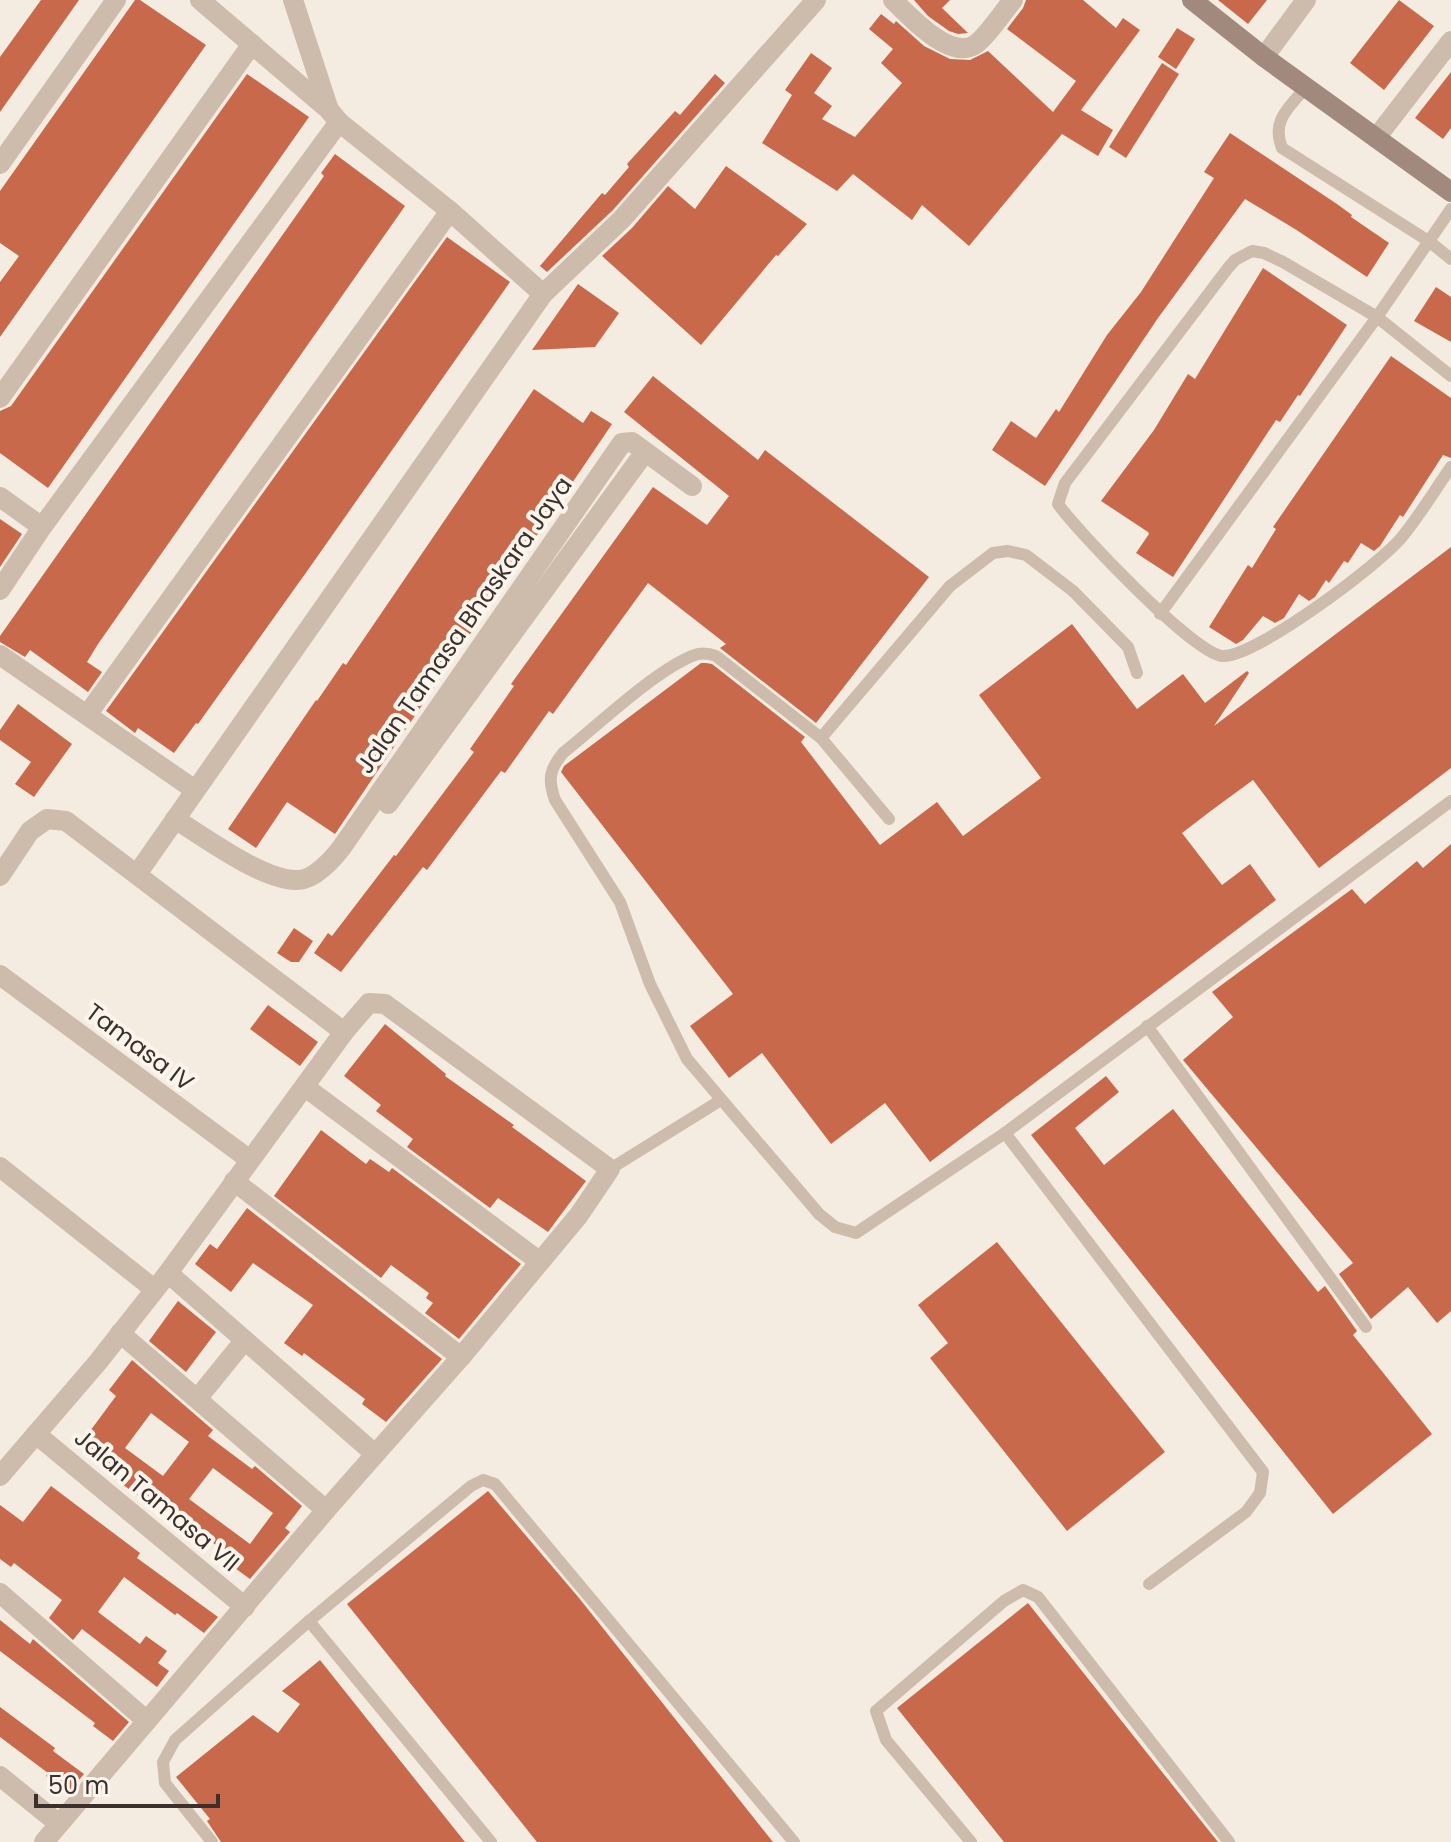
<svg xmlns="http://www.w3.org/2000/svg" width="1451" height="1842" font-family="Poppins,sans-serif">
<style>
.building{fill:#c8694b;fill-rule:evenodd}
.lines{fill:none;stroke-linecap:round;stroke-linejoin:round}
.service{stroke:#cdbbac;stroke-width:12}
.minor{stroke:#cdbbac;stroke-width:20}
.secondary{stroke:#a18a7d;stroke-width:20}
.labels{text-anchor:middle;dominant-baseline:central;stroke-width:8;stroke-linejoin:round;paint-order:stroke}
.street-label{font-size:24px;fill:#3b302b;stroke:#fbf5ee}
</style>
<rect width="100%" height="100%" fill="#f4ebe1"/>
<!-- building -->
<g class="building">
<polygon points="41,0 79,0 0,112 0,57"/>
<polygon points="135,0 140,0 206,45 0,337 0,282 19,256 0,243 0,191"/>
<polygon points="914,0 950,0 942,8 968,33 958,34 949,31 928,16"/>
<polygon points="1026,0 1083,0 1116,28 1123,18 1140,30 1081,110 1113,130 1098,156 1062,134 969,246 922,205 912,220 853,174 837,191 762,143 792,95 785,90 811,53 832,68 814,93 832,106 822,119 855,137 902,83 881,63 893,49 869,29 881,14 894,24 896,21 924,46 950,59 970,60 988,51 1053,112 1076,81 1007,29 1023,8"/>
<polygon points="1218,0 1267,0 1248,24"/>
<polygon points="1399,0 1434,26 1384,90 1350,63"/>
<polygon points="1177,28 1195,39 1176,69 1158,57"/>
<polygon points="1162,63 1179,74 1126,158 1109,147"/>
<polygon points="1451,72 1451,128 1443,139 1415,118"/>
<polygon points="247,74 309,117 48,488 0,453 0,411 11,406"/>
<polygon points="715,74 725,83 613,210 547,272 540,266 602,193 605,195 629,167 627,164 675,111 680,115"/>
<polygon points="1230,133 1337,204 1352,215 1351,217 1389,243 1367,277 1295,229 1245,199 1158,318 1045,486 992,450 1011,421 1036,438 1056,409 1059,412 1107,335 1141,292 1214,178 1204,172"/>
<polygon points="335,154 405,206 98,644 87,662 102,672 88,692 30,650 25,657 0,642 0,636 324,176 321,173"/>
<polygon points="726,166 807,224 778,256 776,255 701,345 602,256 632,228 668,186 695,209"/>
<polygon points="447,237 510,282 310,567 198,724 196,723 174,753 138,728 135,733 106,711"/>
<polygon points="1263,268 1347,325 1300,396 1298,395 1280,422 1276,420 1173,577 1136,553 1149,534 1148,532 1101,501 1154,430 1188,374 1195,379"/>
<polygon points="578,284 619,313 595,347 532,350"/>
<polygon points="1436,287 1451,297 1451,342 1414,321"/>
<polygon points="1391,356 1451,398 1451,458 1443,455 1403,517 1400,515 1380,546 1374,551 1361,543 1348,563 1344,561 1329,583 1326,580 1315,597 1309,601 1299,594 1284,618 1275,623 1263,616 1243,640 1236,644 1209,627 1248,565 1252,568 1276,529 1273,527"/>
<polygon points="653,376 758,460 765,450 929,577 816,723 720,648 726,644 648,583 553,714 549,711 505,773 501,771 427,870 423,867 341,972 314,953 328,933 332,936 394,855 396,856 474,752 470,749 514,686 511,684 653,487 707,525 729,496 624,412"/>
<polygon points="534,389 583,423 591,411 612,424 335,834 287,802 256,848 228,829 316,700 317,701 343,663 346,665"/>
<polygon points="0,519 22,534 0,567"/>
<polygon points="1451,547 1451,768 1319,868 1253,780 1212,810 1182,833 1222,885 1250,864 1276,900 930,1162 885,1103 831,1144 762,1053 729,1078 690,1026 733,994 561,772 564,766 701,663 706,663 712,664 805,737 801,742 880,845 937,802 963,836 1041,778 979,695 1072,624 1137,709 1183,674 1205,703 1247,671 1249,673 1214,726"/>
<polygon points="18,704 72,744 34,797 15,784 31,762 0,740 0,730"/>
<polygon points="1451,844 1451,1311 1437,1323 1408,1287 1371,1319 1339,1274 1353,1263 1183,1060 1233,1017 1212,992 1352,889 1365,904 1417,861 1423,868"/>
<polygon points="294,928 313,941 299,962 291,962 277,953"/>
<polygon points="268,1005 318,1042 300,1066 250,1029"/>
<polygon points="385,1024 446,1074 445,1076 514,1125 512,1127 586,1181 548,1232 498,1198 490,1208 407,1147 413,1139 376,1111 381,1105 344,1076"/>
<polygon points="1106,1076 1119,1092 1075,1128 1104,1165 1173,1109 1318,1292 1325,1286 1357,1331 1353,1335 1432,1434 1333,1514 1031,1135"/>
<polygon points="321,1130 366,1164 370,1159 389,1172 392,1168 521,1264 459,1339 425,1313 433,1303 426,1298 429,1293 391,1265 381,1278 274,1196"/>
<polygon points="247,1208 442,1359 386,1422 362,1404 365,1399 304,1353 302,1356 284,1343 313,1305 253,1263 231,1292 195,1264 210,1244 217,1249"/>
<polygon points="997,1242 1165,1452 1067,1531 930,1358 948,1343 918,1305"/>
<polygon points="178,1301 216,1332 186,1372 149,1341"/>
<path d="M132 1360 213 1430 208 1436 252 1469 255 1466 302 1506 285 1528 290 1532 250 1579 232 1566 236 1560 198 1532 200 1530 153 1496 148 1503 111 1476 114 1472 79 1446 116 1396 109 1390ZM151 1413 189 1442 163 1476 125 1448ZM213 1468 273 1513 250 1544 189 1499Z"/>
<polygon points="51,1486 140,1553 137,1558 218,1617 204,1633 177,1613 175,1615 124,1577 98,1612 140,1644 146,1636 167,1651 158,1663 169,1671 157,1687 82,1629 73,1640 49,1618 62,1600 14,1563 11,1567 0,1559 0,1505 23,1522"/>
<polygon points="488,1491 579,1598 773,1842 537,1842 347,1604"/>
<polygon points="1028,1603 1178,1792 1218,1842 1004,1842 897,1708"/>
<polygon points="0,1620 30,1644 33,1639 129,1722 113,1741 93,1726 95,1723 0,1651"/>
<polygon points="320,1660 465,1842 221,1842 207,1821 210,1819 176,1777 253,1715 278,1733 300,1704 282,1691"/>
<polygon points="0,1707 55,1748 53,1751 84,1774 68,1793 46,1776 48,1773 0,1737"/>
</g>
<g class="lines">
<!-- service -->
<g class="service">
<path d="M1306 87C1289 108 1271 120 1282 148L1430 242 1451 259"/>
<path d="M1451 376 1377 317 1283 262 1264 253 1252 251 1235 260 1228 268 1065 483 1058 504C1077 531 1193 653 1222 656 1255 658 1380 564 1402 537 1420 515 1435 490 1451 467"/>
<polyline points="1160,614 1377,317 1451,209"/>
<polyline points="821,738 950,586 993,553 1008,551 1026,555 1073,591 1128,647 1137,673"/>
<path d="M889 819 821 738 716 656C708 653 701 652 692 656 652 673 598 725 563 753 549 770 548 780 555 800L620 902 650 984 687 1059 819 1214 835 1227 856 1233 1005 1133 1451 801"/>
<polyline points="1147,1026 1366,1327"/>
<polyline points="1005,1133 1263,1472 1260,1493 1246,1512 1149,1584"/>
<polyline points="610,1169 721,1100"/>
<polyline points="309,1621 491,1842"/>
<polyline points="212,1842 165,1783 163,1762 175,1740 309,1621 471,1486 483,1480 495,1484 794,1842"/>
<polyline points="971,1842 886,1740 876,1711 1004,1601 1023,1590 1038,1597 1229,1842"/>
</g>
<!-- minor -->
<g class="minor">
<polyline points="200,0 329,110 339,122 450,211 543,294"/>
<polyline points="293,0 329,110"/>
<path d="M893 0C909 16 951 62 976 44 988 35 1003 12 1013 0"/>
<polyline points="1264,57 1306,0"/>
<polyline points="1376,138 1451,41"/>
<polyline points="0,164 116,0"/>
<polyline points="0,398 252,44"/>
<polyline points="0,497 42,527"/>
<polyline points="0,590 42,527 339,122"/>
<polyline points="0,655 195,790"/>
<polyline points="87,715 450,211"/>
<polyline points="388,804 645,452"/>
<path d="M175 819C204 837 265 882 298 880 314 880 333 859 342 847L622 443 632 442 692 486"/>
<polyline points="137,874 543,294 622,219 816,0"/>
<polyline points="0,876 30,831 47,819 66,821 344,1032"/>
<polyline points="0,975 250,1160"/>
<polyline points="305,1087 539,1261"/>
<polyline points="0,1167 154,1289"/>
<polyline points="234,1181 461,1357"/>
<polyline points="168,1273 375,1454"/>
<polyline points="120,1333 326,1510"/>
<polyline points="197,1399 244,1341"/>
<polyline points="36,1434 245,1607"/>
<polyline points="0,1476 98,1362 168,1273 344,1032 369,1003 385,1004 610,1169 579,1215 461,1357 326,1510 44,1842"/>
<polyline points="0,1593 147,1721"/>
<polyline points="0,1776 59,1824"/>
</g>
<!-- secondary -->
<polyline class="secondary" points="1192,0 1264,57 1451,192"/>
</g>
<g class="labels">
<!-- street labels -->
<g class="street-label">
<text transform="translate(464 625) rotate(-55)">Jalan Tamasa Bhaskara Jaya</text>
<text transform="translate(140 1047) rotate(37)">Tamasa IV</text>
<text transform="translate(157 1500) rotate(40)">Jalan Tamasa VII</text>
</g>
</g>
<!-- scale -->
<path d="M36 1794v12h182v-12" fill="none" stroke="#3b302b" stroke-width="4"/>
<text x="48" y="1794" font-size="24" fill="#3b302b" stroke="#fbf5ee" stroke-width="6" paint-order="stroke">50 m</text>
</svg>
